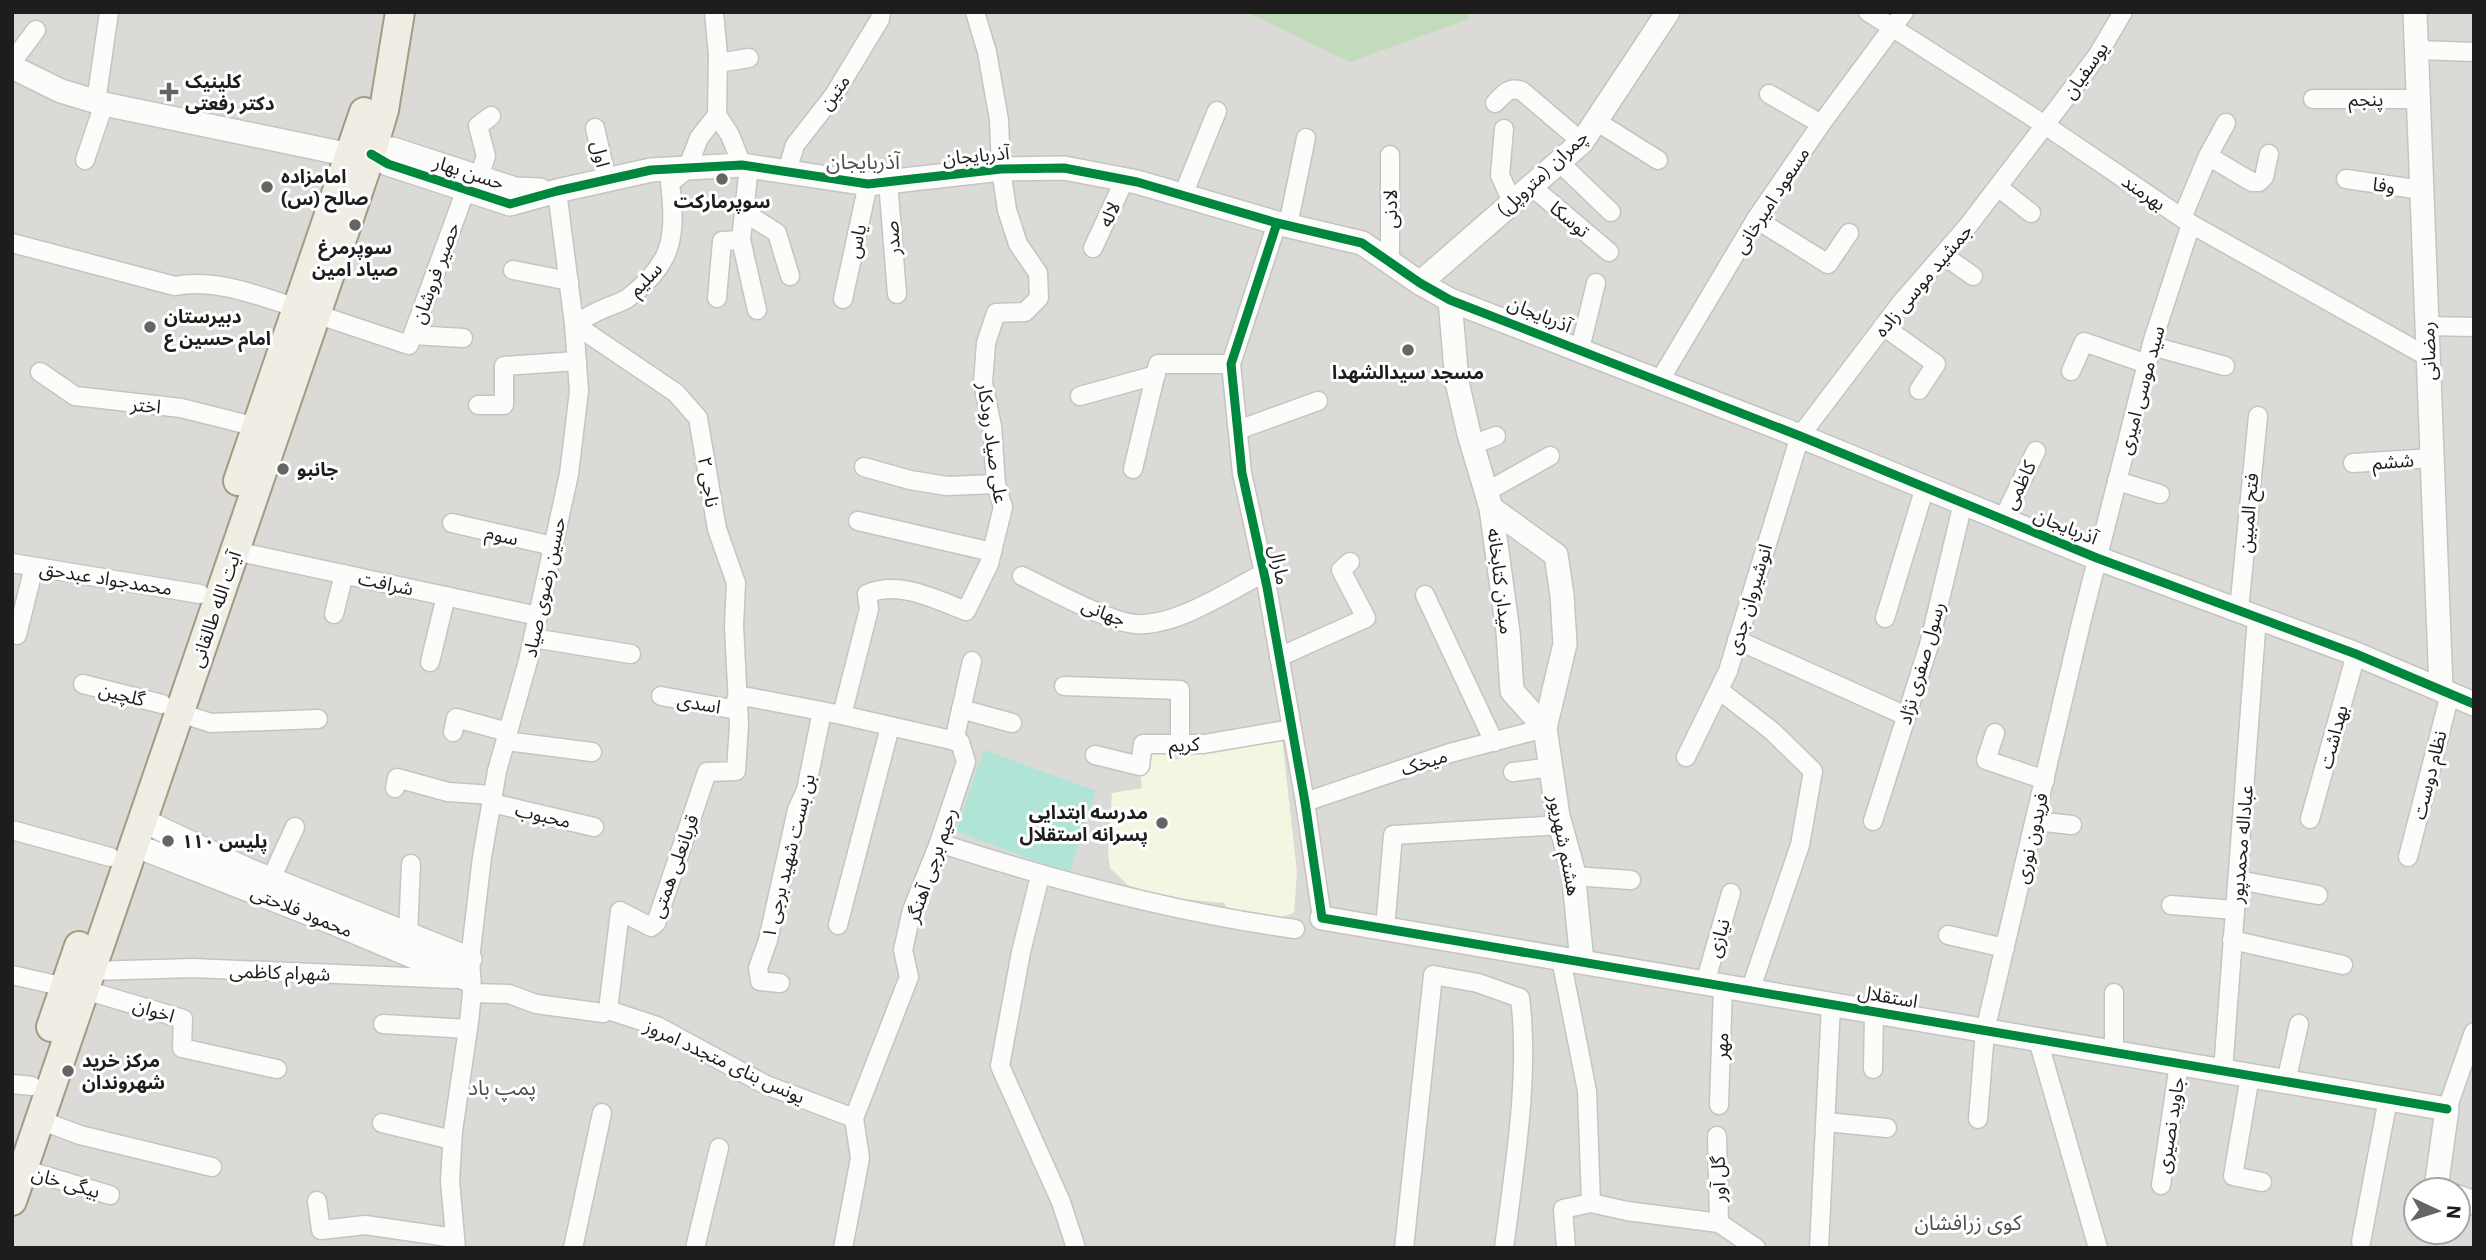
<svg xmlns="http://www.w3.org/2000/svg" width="2486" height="1260" font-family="'IBM Plex Sans','Noto Sans Arabic',sans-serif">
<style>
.residential{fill:#dbdad7;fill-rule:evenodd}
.education{fill:#f3f6e0}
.forest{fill:#c2dcbb}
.pitch{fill:#b0e4d6}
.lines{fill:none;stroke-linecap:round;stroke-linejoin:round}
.minor-casing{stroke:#c4c4c2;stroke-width:21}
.tertiary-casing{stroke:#c4c4c2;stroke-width:26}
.primary-casing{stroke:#a29c82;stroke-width:32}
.minor{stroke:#fcfcfb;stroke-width:18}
.tertiary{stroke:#fcfcfb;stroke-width:23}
.primary{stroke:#f0ede4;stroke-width:28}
.cycleway-casing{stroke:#fff;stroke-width:13}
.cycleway{stroke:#00873e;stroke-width:9}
.poi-dot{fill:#656563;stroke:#fff;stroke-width:2.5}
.labels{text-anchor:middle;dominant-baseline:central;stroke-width:6;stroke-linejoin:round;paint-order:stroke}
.street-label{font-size:19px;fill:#1d1d1d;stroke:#fff}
.poi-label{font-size:19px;font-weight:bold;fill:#1d1d1d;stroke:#fff;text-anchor:start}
.neighbourhood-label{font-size:21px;fill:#505050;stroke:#fff}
</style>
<rect width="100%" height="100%" fill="#ecebe6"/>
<!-- residential -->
<path class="residential" d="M12 12H2474V1248H12ZM2416 1190H2458V1232H2416Z"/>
<!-- education -->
<polygon class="education" points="1282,738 1297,872 1294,913 1272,920 1228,910 1224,903 1162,897 1128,885 1110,868 1108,853 1112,793 1142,788 1138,753 1164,752 1169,761 1217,749"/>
<!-- forest -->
<polygon class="forest" points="1246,12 1468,12 1469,19 1350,62"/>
<!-- pitch -->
<polygon class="pitch" points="984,750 1096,791 1069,874 956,831"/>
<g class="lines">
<!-- minor casing -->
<g class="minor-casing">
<g id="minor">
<polyline points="714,12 718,55 717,115"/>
<polyline points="1868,12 2045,125 2191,224 2428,357"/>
<polyline points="2417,50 2474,52"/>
<polyline points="12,62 36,30"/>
<polyline points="718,63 749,58"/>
<polyline points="1769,94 1821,124"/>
<polyline points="2313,99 2419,99"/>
<polyline points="96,102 109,12"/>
<path d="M1495 103C1504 94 1509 86 1522 91L1582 142"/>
<polyline points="717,115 730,135 742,165"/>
<polyline points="1596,121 1658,160"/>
<polyline points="595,128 607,180"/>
<polyline points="1504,129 1500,175 1512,202"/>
<polyline points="1390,155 1390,262"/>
<polyline points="2208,156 2252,182 2259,182 2264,177 2269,154"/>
<polyline points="85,160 104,104"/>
<polyline points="1559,162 1611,212"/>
<polyline points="749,166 741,240 757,310"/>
<polyline points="787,171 795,145 834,95 880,19 881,12"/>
<polyline points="479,177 486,156 478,126 491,116"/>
<polyline points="2346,179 2422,190"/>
<polyline points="888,181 897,294"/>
<polyline points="1531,186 1609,252"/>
<polyline points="1998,187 2031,213"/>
<polyline points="1183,195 1217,111"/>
<polyline points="744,212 777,233 790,276"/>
<polyline points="2182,218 2208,156 2226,123"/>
<polyline points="1756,219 1828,264 1849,233"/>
<polyline points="1277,223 1231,364 1242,473 1267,587 1305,802 1322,918"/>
<polyline points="1288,225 1306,138"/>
<path d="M12 243 175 286C217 278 258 296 298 308"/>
<polyline points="1093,248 1125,179"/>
<polyline points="1943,255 1973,276"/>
<polyline points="513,270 569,281"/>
<polyline points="717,298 722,241 741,240"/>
<polyline points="843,299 868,184"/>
<polyline points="316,314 409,345 466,189"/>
<polyline points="1883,326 1936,364 1919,390"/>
<polyline points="2427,326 2474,327"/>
<polyline points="413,335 463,338"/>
<polyline points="2152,346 2225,366"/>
<polyline points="1580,349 1596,283"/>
<polyline points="2071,371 2084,342 2147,364"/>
<polyline points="40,372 75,396 181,408 257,427"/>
<polyline points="1660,380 1756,219 1821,124 1904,12"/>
<polyline points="1080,396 1156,375"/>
<polyline points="478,405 504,405 504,366 577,361"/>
<polyline points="1238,430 1318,401"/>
<polyline points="1472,445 1496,436"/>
<polyline points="2353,463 2432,458"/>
<polyline points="864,467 910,480 947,486 996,484"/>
<polyline points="1133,469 1158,364 1231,364"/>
<polyline points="2117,481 2160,494"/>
<polyline points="1486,492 1550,456"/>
<polyline points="2003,519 2036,451"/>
<polyline points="858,521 992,552"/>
<polyline points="452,523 553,546"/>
<polyline points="235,551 538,616"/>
<polyline points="12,563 200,594"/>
<path d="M1022 576C1049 589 1109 622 1136 624 1175 627 1229 591 1264 573"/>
<polyline points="1425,595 1494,742"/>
<polyline points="2239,610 2258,416"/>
<polyline points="334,614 344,574"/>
<polyline points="1885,618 1925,487"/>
<polyline points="12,633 17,635 34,567"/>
<polyline points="533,638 631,654"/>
<polyline points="1737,640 1906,716"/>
<polyline points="1279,657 1366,618 1341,570 1350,562"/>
<polyline points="430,662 446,596"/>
<polyline points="83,684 162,704"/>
<polyline points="1064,686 1180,690 1180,745"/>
<polyline points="1719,690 1772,731 1813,771 1800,845 1750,991"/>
<polyline points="661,696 737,710"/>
<polyline points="736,700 748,697 842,715 960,742 966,762 939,843 912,910 903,950 909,977 854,1118 860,1158 843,1248"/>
<polyline points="961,709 1012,723"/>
<polyline points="180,713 211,723 318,719"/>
<path d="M842 715 869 609 867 594C899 580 935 599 966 611L989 564 1003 507 996 484 992 426 983 383 986 343 996 313 1025 312 1039 298 1038 273 1018 244 1007 210 1001 169 999 120 987 52 975 12"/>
<polyline points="453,732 456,718 508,732"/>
<polyline points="1995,733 1986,760 2045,780"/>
<polyline points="506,741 592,752"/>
<polyline points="954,741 972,661"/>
<polyline points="1095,755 1140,766 1143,744 1204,744 1292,729"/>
<polyline points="1686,757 1728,671 1800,436 1901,303 1967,227 2045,125 2097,56 2123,12"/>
<polyline points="1513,772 1551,767"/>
<polyline points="395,788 397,778 448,792 493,795"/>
<polyline points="1305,802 1450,753 1545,728"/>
<polyline points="492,803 594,827"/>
<polyline points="2310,819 2356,654"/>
<polyline points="1873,821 1929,645 1963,503"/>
<polyline points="2035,821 2072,825"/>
<polyline points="12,830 110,857"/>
<path d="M939 843C1056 881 1173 912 1295 929"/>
<polyline points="2408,857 2450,694"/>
<polyline points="1040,876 1021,952 1000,1066 1061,1202 1076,1248"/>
<polyline points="1573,876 1631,880"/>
<polyline points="271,879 295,827"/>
<polyline points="2238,880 2318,895"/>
<polyline points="2171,905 2235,910"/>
<polyline points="838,925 890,727"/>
<polyline points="1385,929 1393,835 1560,825"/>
<polyline points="408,934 411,864"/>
<polyline points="1948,935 2005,948"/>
<polyline points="2232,940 2343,965"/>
<polyline points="1561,959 1587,1091 1591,1203 1563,1209 1566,1248"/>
<polyline points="91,971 193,968 455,979"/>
<polyline points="12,975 65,987"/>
<polyline points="780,983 760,981 758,968 768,940 797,810 806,790 822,711"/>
<polyline points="1705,983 1731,893"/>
<polyline points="85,990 183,1019 182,1048 277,1069"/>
<polyline points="472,993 509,994 536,1004 603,1013 608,1010 657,1026 766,1085 854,1118"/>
<polyline points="2114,993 2114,1053"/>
<path d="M608 1010 620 911 651 927 656 923 707 772 736 771 739 725 734 626 736 583 717 529 698 418 676 393 574 324C584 319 593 313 603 309 611 305 621 303 628 298 672 264 677 238 670 183L687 169 699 138 717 115"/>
<polyline points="383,1024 468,1029"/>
<polyline points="2038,1040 2098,1248"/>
<polyline points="1873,1069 1874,1012"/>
<polyline points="2223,1071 2257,617"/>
<polyline points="2250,1076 2233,1176 2262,1182"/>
<polyline points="2286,1082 2299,1024"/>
<polyline points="12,1084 32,1086"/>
<polyline points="1719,1105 1723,986"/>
<polyline points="2447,1109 2474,1032"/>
<polyline points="1978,1119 1985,1031 2081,623 2153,340 2191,224"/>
<polyline points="40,1120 80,1135 212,1167"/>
<polyline points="1826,1122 1887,1128"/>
<polyline points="382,1123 452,1140"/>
<polyline points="1717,1136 1719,1223"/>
<polyline points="23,1169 110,1195"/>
<polyline points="2161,1185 2179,1064"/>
<polyline points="317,1201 321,1230 365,1225 455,1238"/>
<polyline points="1591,1203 1627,1211 1719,1223 1756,1248"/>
<polyline points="2361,1242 2388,1099"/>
<polyline points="456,1248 450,1181 453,1131 469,1022 472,993 470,959 482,857 497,771 528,661 569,474 579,391 574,324 557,191"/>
<polyline points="573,1248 602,1113"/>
<polyline points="695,1248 719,1148"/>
<path d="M1404 1248 1433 975 1478 983 1520 998C1530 1075 1514 1170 1504 1248"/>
<polyline points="1819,1248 1831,1005"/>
</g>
</g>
<!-- tertiary casing -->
<g class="tertiary-casing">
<g id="tertiary">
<polyline points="2415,12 2441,689"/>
<polyline points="12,67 61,91 104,104 350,155 393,149 515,189 540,190"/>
<polyline points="371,154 388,164 510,204 557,191 651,170 742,165 868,184 1001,169 1064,168 1137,182 1277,223 1362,243 1420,283 1450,300 1800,436 2097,558 2356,654 2474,704"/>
<polyline points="1420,283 1582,142 1668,12"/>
<polyline points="1450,300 1457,382 1469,434 1491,508"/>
<polyline points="1545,728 1512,691 1508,632 1491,508 1556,555 1562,595 1565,644 1545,728 1558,816 1573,870 1582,962"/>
<polyline points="142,820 248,870 470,959"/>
<polyline points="134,845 331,922 469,980"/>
<polyline points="1322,918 2447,1109 2436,1188 2441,1190"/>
<polyline points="2458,1197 2474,1203"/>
</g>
</g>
<!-- primary casing -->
<g class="primary-casing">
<g id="primary">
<polyline points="238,481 364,112"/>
<polyline points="51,1027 79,946"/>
<polyline points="12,1201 371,154 384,110 400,12"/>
</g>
</g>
<!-- minor -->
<use href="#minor" class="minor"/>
<!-- tertiary -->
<use href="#tertiary" class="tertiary"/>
<!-- primary -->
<use href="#primary" class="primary"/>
<!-- cycleway casing -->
<g class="cycleway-casing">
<g id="cycleway">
<polyline points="371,154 388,164 510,204 557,191 651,170 742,165 868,184 1001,169 1064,168 1137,182 1277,223 1362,243 1420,283 1450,300 1800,436 2097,558 2356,654 2474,704"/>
<polyline points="1277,223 1231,364 1242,473 1267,587 1305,802 1322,918 2447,1109"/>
</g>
</g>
<!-- cycleway -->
<use href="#cycleway" class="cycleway"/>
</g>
<!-- markers -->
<g class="poi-dot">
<path d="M165.5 81.5h7v7h7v7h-7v7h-7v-7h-7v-7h7z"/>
<circle cx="722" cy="179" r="7"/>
<circle cx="267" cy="187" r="7"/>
<circle cx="355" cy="225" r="7"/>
<circle cx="150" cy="327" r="7"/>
<circle cx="1408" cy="350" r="7"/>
<circle cx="283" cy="469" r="7"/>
<circle cx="1162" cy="823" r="7"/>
<circle cx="168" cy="841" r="7"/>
<circle cx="68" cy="1071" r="7"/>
</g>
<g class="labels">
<!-- street labels -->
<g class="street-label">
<text transform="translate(2085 70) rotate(-55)">یوسفیان</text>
<text transform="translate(834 92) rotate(-54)">متین</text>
<text x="2366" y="99">پنجم</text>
<text transform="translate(601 154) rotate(77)">اول</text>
<text transform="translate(976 155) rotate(-5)">آذربایجان</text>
<text transform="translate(469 172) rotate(18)">حسن بهار</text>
<text transform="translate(1542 173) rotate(-43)">چمران (متروپل)</text>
<text transform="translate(2384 185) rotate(9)">وفا</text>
<text transform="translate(2144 192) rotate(34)">بهرمند</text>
<text transform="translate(1771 200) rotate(-57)">مسعود امیرخانی</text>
<text transform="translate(1390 209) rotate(-90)">لادنی</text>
<text transform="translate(1109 214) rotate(-65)">لاله</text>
<text transform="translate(1570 219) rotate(40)">توسکا</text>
<text transform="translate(892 238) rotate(-94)">صدر</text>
<text transform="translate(856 241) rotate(-78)">یاس</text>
<text transform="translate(435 273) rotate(-70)">حصیر فروشان</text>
<text transform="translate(645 279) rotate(-46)">سلیم</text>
<text transform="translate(1923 280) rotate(-50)">جمشید موسی زاده</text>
<text transform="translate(1540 314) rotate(22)">آذربایجان</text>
<text transform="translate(2428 351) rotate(-92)">رمضانی</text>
<text transform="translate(2141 390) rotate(-75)">سید موسی امیری</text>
<text transform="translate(146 405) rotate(6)">اختر</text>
<text transform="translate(993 443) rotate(82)">علی صیاد رودکار</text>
<text transform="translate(2393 461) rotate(-4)">ششم</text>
<text transform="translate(709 482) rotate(81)">ناجی ۲</text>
<text transform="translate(2019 485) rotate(-64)">کاظمی</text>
<text transform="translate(2248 513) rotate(-85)">فتح المبین</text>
<text transform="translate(2066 526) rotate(22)">آذربایجان</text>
<text transform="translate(502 535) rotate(13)">سوم</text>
<text transform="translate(1280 565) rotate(79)">مارال</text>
<text transform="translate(106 578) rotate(9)">محمدجواد عبدحق</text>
<text transform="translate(1501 581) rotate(83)">میدان کتابخانه</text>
<text transform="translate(386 583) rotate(12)">شرافت</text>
<text transform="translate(544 587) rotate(-78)">حسین رضوی صیاد</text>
<text transform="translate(1749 599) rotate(-73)">انوشیروان جدی</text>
<text transform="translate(215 609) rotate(-71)">آیت الله طالقانی</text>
<text transform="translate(1104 612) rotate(22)">جهانی</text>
<text transform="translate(1921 663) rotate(-74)">رسول صفری نژاد</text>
<text transform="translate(122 694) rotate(14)">گلچین</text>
<text transform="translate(699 703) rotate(10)">اسدی</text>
<text transform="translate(2333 737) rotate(-75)">بهداشت</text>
<text transform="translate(1184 744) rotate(-2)">کریم</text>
<text transform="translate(1424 762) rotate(-18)">میخک</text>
<text transform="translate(2429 775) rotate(-76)">نظام دوست</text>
<text transform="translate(543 815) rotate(13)">محبوب</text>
<text transform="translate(2031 838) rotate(-77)">فریدون نوری</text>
<text transform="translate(2241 844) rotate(-85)">عباداله محمدپور</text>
<text transform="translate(1565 845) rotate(79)">هشتم شهریور</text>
<text transform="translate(788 856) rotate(-76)">بن بست شهید برجی ۱</text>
<text transform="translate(931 865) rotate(-71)">رحیم برجی آهنگر</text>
<text transform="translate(674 866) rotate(-70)">قربانعلی همتی</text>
<text transform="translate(302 911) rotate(22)">محمود فلاحتی</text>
<text transform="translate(1718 938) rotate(-74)">نیازی</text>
<text transform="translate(280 972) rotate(2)">شهرام کاظمی</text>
<text transform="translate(1888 996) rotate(10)">استقلال</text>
<text transform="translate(154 1010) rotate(17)">اخوان</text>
<text transform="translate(1721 1046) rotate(-88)">مهر</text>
<text transform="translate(725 1061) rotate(25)">یونس بنای متجدد امروز</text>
<text transform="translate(2170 1125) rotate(-81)">جاوید نصیری</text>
<text transform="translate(1718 1179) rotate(-91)">گل آور</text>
<text transform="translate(66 1182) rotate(16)">بیگی خان</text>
</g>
<!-- poi labels -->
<g class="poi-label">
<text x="185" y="81">کلینیک<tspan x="185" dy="22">دکتر رفعتی</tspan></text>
<text x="281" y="176">امامزاده<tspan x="281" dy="22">صالح (س)</tspan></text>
<text x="722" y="201" text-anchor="middle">سوپرمارکت</text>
<text x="355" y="247" text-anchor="middle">سوپرمرغ<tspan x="355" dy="22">صیاد امین</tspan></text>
<text x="164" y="316">دبیرستان<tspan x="164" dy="22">امام حسین ع</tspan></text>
<text x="1408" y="372" text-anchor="middle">مسجد سیدالشهدا</text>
<text x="297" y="469">جانبو</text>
<text x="1148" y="812" text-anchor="end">مدرسه ابتدایی<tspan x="1148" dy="22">پسرانه استقلال</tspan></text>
<text x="182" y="841">پلیس ۱۱۰</text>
<text x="82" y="1060">مرکز خرید<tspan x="82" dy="22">شهروندان</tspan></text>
</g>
<!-- neighbourhood labels -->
<g class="neighbourhood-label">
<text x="863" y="161">آذربایجان</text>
<text x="502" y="1087">پمپ باد</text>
<text x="1968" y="1222">کوی زرافشان</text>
</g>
</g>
<!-- border -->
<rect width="2486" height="1260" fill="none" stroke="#1d1d1d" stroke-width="28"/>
<!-- north arrow -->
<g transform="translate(2437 1211) rotate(94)"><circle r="33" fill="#ffffff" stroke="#a5a5a5" stroke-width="2"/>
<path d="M0-5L12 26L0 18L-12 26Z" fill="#656563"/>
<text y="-10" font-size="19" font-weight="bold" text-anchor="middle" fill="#1d1d1d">N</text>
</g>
</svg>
